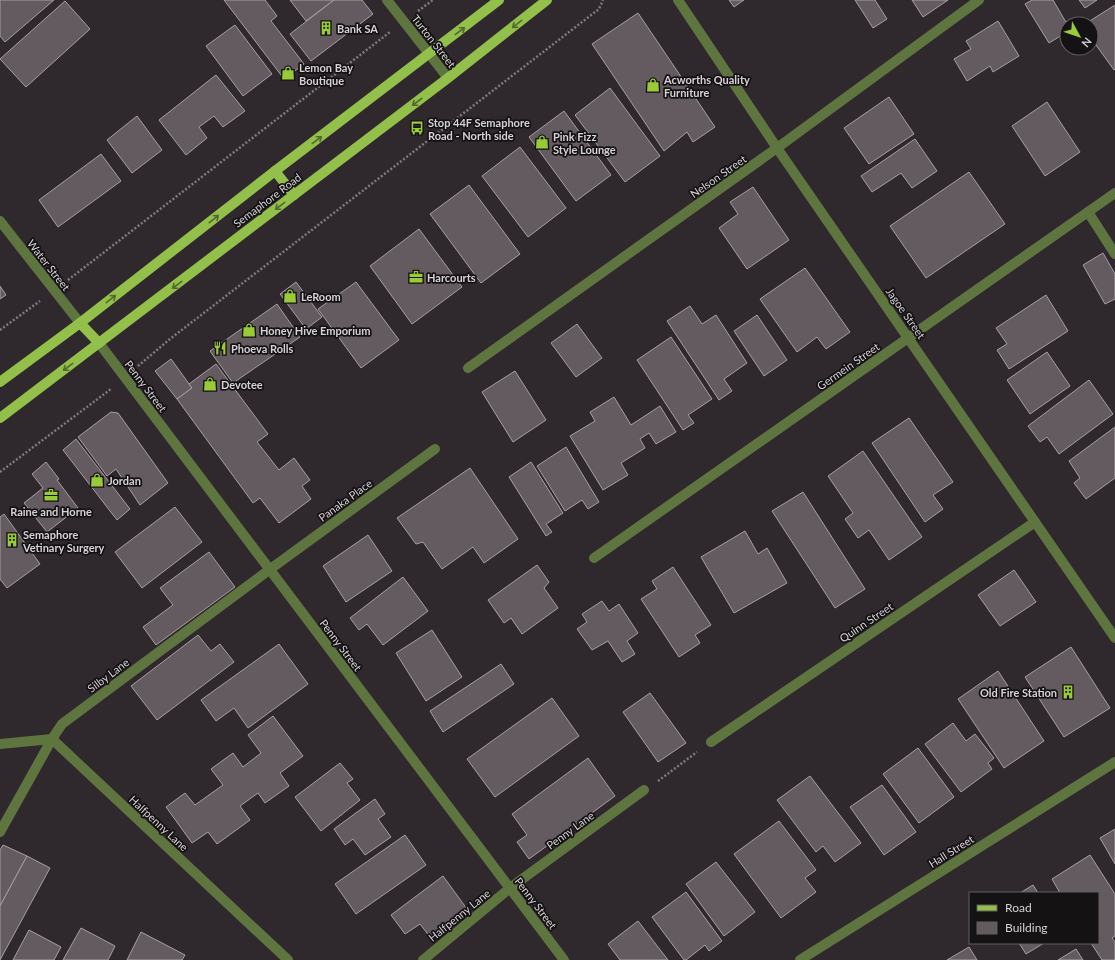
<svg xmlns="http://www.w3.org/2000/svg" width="1115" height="960" font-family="Lato,sans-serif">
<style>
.building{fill:#645b61;stroke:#a89fa5}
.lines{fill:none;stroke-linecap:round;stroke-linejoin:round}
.path{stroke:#807a7f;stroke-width:2.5;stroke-dasharray:2 2;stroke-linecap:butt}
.minor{stroke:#5f7540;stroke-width:10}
.major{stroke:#93c04a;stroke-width:10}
.oneway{stroke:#54692f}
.labels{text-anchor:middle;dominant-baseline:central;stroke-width:3.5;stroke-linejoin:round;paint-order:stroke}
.poi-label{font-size:11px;font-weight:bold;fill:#d6d1d5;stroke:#151214;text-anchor:start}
.street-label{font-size:11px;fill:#d6d1d5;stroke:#151214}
</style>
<rect width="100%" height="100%" fill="#2f282d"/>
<!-- building -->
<g class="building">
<polygon points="0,0 54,0 5,42 0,36"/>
<polygon points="224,0 265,0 277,16 271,21 304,64 284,79"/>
<polygon points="290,0 334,0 306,21"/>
<polygon points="334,0 362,0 373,14 311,61 290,34"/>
<polygon points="729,0 744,0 734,7"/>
<polygon points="855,0 875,0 887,19 873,28"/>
<polygon points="912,0 948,0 923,17"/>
<polygon points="1032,0 1053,0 1067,24 1067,32 1049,43 1025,4"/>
<polygon points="1079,0 1097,0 1085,8"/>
<polygon points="65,1 90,29 26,87 0,59"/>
<polygon points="1115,5 1115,69 1114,70 1091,38 1091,24 1085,24"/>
<polygon points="638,13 715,127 693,142 687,132 664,151 592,44"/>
<polygon points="998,21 1019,56 993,72 990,66 967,81 954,59 971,49 966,41"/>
<polygon points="235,25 272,74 243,96 206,46"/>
<polygon points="216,75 245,111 223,127 214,116 199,127 207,138 186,155 159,120"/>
<polygon points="610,88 660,156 625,182 575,115"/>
<polygon points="889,97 914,134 869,164 844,128"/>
<polygon points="1047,102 1080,152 1045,176 1012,126"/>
<polygon points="564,111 611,175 576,201 529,137"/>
<polygon points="137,116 162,150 132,173 107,140"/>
<polygon points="915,139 937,171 912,188 901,173 872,192 861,176"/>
<polygon points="520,147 566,208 528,237 482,176"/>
<polygon points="101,154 121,181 58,227 39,200"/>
<polygon points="969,172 1005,224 926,278 890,226"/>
<polygon points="469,185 520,254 481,283 430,214"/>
<polygon points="753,187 789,240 747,269 719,228 738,214 730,202"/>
<polygon points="419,229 462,287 412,324 370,266"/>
<polygon points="1103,253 1115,274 1115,299 1105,304 1083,265"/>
<polygon points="805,268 850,332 826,349 817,337 797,352 760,299"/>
<polygon points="296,282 322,317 306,329 280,294"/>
<polygon points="356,282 399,340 361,368 318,309"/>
<polygon points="0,286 6,295 0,299"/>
<polygon points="1046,295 1068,331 1009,369 997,350 1007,344 996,328"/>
<polygon points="277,304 300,337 233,383 210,351"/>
<polygon points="690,306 702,324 716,315 747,363 724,379 732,391 719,400 667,321"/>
<polygon points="757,315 787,360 764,376 734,331"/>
<polygon points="577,324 602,358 576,377 551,343"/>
<polygon points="671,337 712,399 688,415 694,423 683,430 637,360"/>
<polygon points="1047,352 1070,386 1030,414 1007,380"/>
<polygon points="171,359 192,388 177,399 155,371"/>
<polygon points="216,364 268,434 257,442 279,470 294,458 310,480 302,486 311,499 279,523 260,498 253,503 177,399 192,388 189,384"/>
<polygon points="515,371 546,420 513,442 482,392"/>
<polygon points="1089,380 1113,414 1059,454 1047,437 1040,442 1028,426"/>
<polygon points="614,397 631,425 660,406 676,432 656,444 649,433 640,439 645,448 621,463 628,475 603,490 570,436 595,421 590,412"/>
<polygon points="111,412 118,413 168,483 140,505 116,469 107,476 78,437"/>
<polygon points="909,418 953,482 933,495 943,509 925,522 872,443"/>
<polygon points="1115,427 1115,478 1086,499 1074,483 1080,478 1069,461"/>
<polygon points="76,439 130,509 117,520 63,450"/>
<polygon points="566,447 599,502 588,509 582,500 565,511 537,466"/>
<polygon points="863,451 922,537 889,560 869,530 858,538 845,519 853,513 828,476"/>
<polygon points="46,462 59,479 57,480 78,508 47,532 24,503 43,488 32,474"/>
<polygon points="531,462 563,513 546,524 552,532 546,536 509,477"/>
<polygon points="470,468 518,539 484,563 473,547 442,569 423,542 416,544 397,518"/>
<polygon points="803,492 865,589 835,608 772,511"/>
<polygon points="175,507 202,542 142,588 115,552"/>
<polygon points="4,514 40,564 7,588 0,579 0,517"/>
<polygon points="745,531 758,554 767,548 787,583 734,613 701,557"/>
<polygon points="368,535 392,571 346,602 323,566"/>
<polygon points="209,552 235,587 156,645 143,627 173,605 160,588"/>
<polygon points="537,565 549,582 544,588 558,608 522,634 511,618 504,623 488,600"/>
<polygon points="673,567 711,625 695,635 700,643 679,657 641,599 657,589 652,581"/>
<polygon points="1014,570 1036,602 1000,626 978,595"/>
<polygon points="403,577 428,611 383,645 367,624 359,630 350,618"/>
<polygon points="602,601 609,611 619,604 638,633 627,641 635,654 622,662 608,641 592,650 577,629 587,622 582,614"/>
<polygon points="432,630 462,677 426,701 396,653"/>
<polygon points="198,635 211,651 220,644 234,662 157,720 131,686"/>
<polygon points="279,644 308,684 248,728 234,708 216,721 201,700"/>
<polygon points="1071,647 1110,708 1064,737 1025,677"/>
<polygon points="501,664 514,684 443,732 430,711"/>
<polygon points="998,671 1044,741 1004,768 958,699"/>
<polygon points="650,693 686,743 658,762 623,712"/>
<polygon points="552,698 579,736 495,797 467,759"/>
<polygon points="273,716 303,756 280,773 289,786 265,803 258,793 240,806 250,820 217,844 208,832 192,843 166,807 185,793 195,805 223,785 211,769 233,753 243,767 261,753 248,735"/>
<polygon points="953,723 966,741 975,734 994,758 988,763 992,769 961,792 925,744"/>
<polygon points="918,748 954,797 919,823 883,774"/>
<polygon points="588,758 615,796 529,859 517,842 527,835 512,814"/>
<polygon points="340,763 353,779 347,783 360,800 321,831 295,797"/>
<polygon points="810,776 861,843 835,862 823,846 816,852 777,800"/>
<polygon points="882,785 916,832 884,855 850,807"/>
<polygon points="375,799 385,814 378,819 391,837 365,855 353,839 345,845 334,829"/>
<polygon points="779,821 816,870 805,878 816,892 781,918 734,854"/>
<polygon points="1115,829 1115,864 1100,838"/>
<polygon points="405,835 426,865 356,914 335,884"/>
<polygon points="3,845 27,856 0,906 0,850"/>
<polygon points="1090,855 1115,894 1115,936 1112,938 1115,942 1115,960 1102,960 1091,943 1098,943 1098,893 1060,893 1052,879"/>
<polygon points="27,856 50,868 0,960 0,906"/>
<polygon points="716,862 755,912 724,936 686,884"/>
<polygon points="443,876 467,909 430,937 420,924 405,934 391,915"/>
<polygon points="1033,885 1038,893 1020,893"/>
<polygon points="686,892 722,941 709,951 705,945 686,960 684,960 652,917"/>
<polygon points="638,921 668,960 620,960 608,944"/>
<polygon points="81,928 115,946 108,960 63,960"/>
<polygon points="29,930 61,947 54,960 13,960"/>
<polygon points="141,932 185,955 182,960 127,960"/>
<polygon points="1019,943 1044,943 1026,954"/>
<polygon points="969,947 977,960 947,960"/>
<polygon points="1076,949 1083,960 1058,960"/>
</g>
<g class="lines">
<!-- path -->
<g class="path">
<polyline points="418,11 433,0"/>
<polyline points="68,280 390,32"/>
<polyline points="0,330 40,301"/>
<polyline points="138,366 170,339 599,9 603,0"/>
<polyline points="0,472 111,389"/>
<polyline points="658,781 697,752"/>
</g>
<!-- minor -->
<g class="minor">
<polyline points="387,0 448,78"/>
<polyline points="678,0 777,148 1115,638"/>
<polyline points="1088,212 1115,254"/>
<polyline points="0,221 80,323"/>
<polyline points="99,343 564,960"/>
<polyline points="468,368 777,148 979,0"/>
<polyline points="594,558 1115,193"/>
<polyline points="711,742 1035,522"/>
<polyline points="0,744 52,739 288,960"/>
<polyline points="0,832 52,739 62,724 269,570 435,449"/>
<polyline points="423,960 510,888 644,790"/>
<polyline points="800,960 1115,762"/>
</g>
<!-- major -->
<g class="major">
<polyline points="275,171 294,195"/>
<polyline points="80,323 99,343"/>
<polyline points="0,382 80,323 275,171 499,0"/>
<polyline points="0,418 448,78 547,0"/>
</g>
</g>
<!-- one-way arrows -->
<defs><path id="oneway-shaft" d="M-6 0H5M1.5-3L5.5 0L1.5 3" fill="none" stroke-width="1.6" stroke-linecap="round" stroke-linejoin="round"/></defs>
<g class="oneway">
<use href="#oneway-shaft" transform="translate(517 24) rotate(142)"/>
<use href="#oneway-shaft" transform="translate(460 31) rotate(-37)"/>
<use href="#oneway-shaft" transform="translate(417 102) rotate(143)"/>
<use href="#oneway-shaft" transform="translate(317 140) rotate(-37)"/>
<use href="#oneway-shaft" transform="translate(280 206) rotate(143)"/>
<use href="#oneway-shaft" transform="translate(214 219) rotate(-38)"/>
<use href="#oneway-shaft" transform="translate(177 285) rotate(143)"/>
<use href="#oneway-shaft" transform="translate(111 299) rotate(-38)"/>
<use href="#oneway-shaft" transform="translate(68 367) rotate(143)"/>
</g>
<!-- icons -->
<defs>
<g id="building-bare" transform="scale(1.08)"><path d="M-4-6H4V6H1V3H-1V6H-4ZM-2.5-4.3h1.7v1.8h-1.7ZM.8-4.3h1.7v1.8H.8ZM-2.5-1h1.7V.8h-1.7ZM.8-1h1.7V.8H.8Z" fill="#98cb37" stroke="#151214" stroke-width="2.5" paint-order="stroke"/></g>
<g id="shop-bare" transform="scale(1.08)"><path d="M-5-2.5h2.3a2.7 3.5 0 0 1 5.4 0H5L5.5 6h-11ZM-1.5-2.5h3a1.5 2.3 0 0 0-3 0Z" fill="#98cb37" stroke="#151214" stroke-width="2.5" paint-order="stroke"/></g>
<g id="bus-bare" transform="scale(1.08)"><path d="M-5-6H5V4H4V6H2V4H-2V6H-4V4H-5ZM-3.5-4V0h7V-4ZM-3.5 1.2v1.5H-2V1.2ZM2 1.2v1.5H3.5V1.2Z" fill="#98cb37" stroke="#151214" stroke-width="2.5" paint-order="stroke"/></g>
<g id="office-bare" transform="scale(1.08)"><path d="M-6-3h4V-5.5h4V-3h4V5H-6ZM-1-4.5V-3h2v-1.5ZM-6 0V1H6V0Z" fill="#98cb37" stroke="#151214" stroke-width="2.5" paint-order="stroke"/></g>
<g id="restaurant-bare" transform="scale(1.08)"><path d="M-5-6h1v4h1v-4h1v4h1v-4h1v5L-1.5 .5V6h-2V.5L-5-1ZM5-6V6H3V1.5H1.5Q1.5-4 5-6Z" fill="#98cb37" stroke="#151214" stroke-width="2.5" paint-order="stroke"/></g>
</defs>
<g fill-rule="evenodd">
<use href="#building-bare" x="326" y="28"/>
<use href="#shop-bare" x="288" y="73"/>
<use href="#shop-bare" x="653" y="85"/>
<use href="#bus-bare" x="417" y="128"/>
<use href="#shop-bare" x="542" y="142"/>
<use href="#office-bare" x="416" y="277"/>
<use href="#shop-bare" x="290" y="296"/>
<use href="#shop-bare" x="249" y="330"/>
<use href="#restaurant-bare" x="220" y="348"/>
<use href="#shop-bare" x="210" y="384"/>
<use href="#shop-bare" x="97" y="480"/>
<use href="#office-bare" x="51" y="495"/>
<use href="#building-bare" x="12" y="540"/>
<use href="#building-bare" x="1068" y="692"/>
</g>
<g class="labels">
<!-- poi labels -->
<g class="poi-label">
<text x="337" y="28">Bank SA</text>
<text x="299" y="67">Lemon Bay<tspan x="299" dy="13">Boutique</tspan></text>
<text x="664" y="79">Acworths Quality<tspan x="664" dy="13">Furniture</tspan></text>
<text x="428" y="122">Stop 44F Semaphore<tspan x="428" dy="13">Road - North side</tspan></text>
<text x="553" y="136">Pink Fizz<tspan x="553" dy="13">Style Lounge</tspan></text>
<text x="427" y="277">Harcourts</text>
<text x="301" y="296">LeRoom</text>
<text x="260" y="330">Honey Hive Emporium</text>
<text x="231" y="348">Phoeva Rolls</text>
<text x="221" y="384">Devotee</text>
<text x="108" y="480">Jordan</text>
<text x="51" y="511" text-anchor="middle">Raine and Horne</text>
<text x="23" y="534">Semaphore<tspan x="23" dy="13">Vetinary Surgery</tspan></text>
<text x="1057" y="692" text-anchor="end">Old Fire Station</text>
</g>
<!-- street labels -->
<g class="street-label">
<text transform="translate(434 41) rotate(52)">Turton Street</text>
<text transform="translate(718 176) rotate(-35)">Nelson Street</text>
<text transform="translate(267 200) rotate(-37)">Semaphore Road</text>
<text transform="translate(49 265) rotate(52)">Water Street</text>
<text transform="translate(906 313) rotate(55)">Jagoe Street</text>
<text transform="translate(848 366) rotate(-35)">Germein Street</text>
<text transform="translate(146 386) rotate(53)">Penny Street</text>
<text transform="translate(345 500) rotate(-36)">Panaka Place</text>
<text transform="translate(866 622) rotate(-34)">Quinn Street</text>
<text transform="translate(341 645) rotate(53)">Penny Street</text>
<text transform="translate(108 675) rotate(-37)">Silby Lane</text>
<text transform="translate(159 823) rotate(43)">Halfpenny Lane</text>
<text transform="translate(570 830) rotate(-36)">Penny Lane</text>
<text transform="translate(951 851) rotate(-32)">Hall Street</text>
<text transform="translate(536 903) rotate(53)">Penny Street</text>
<text transform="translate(459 915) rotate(-39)">Halfpenny Lane</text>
</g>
</g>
<!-- legend -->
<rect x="969" y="892" width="130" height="52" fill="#151214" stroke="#625e61"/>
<rect x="977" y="905" width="20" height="6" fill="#93c04a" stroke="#625e61"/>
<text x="1005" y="912" font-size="12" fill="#d6d1d5">Road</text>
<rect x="977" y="922" width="20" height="12" fill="#645b61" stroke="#625e61"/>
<text x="1005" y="932" font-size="12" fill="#d6d1d5">Building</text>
<!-- north arrow -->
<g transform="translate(1079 36) rotate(130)"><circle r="19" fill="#151214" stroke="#625e61"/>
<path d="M0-3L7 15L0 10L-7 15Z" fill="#98cb37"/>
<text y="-6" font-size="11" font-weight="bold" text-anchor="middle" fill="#d6d1d5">N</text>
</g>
</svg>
